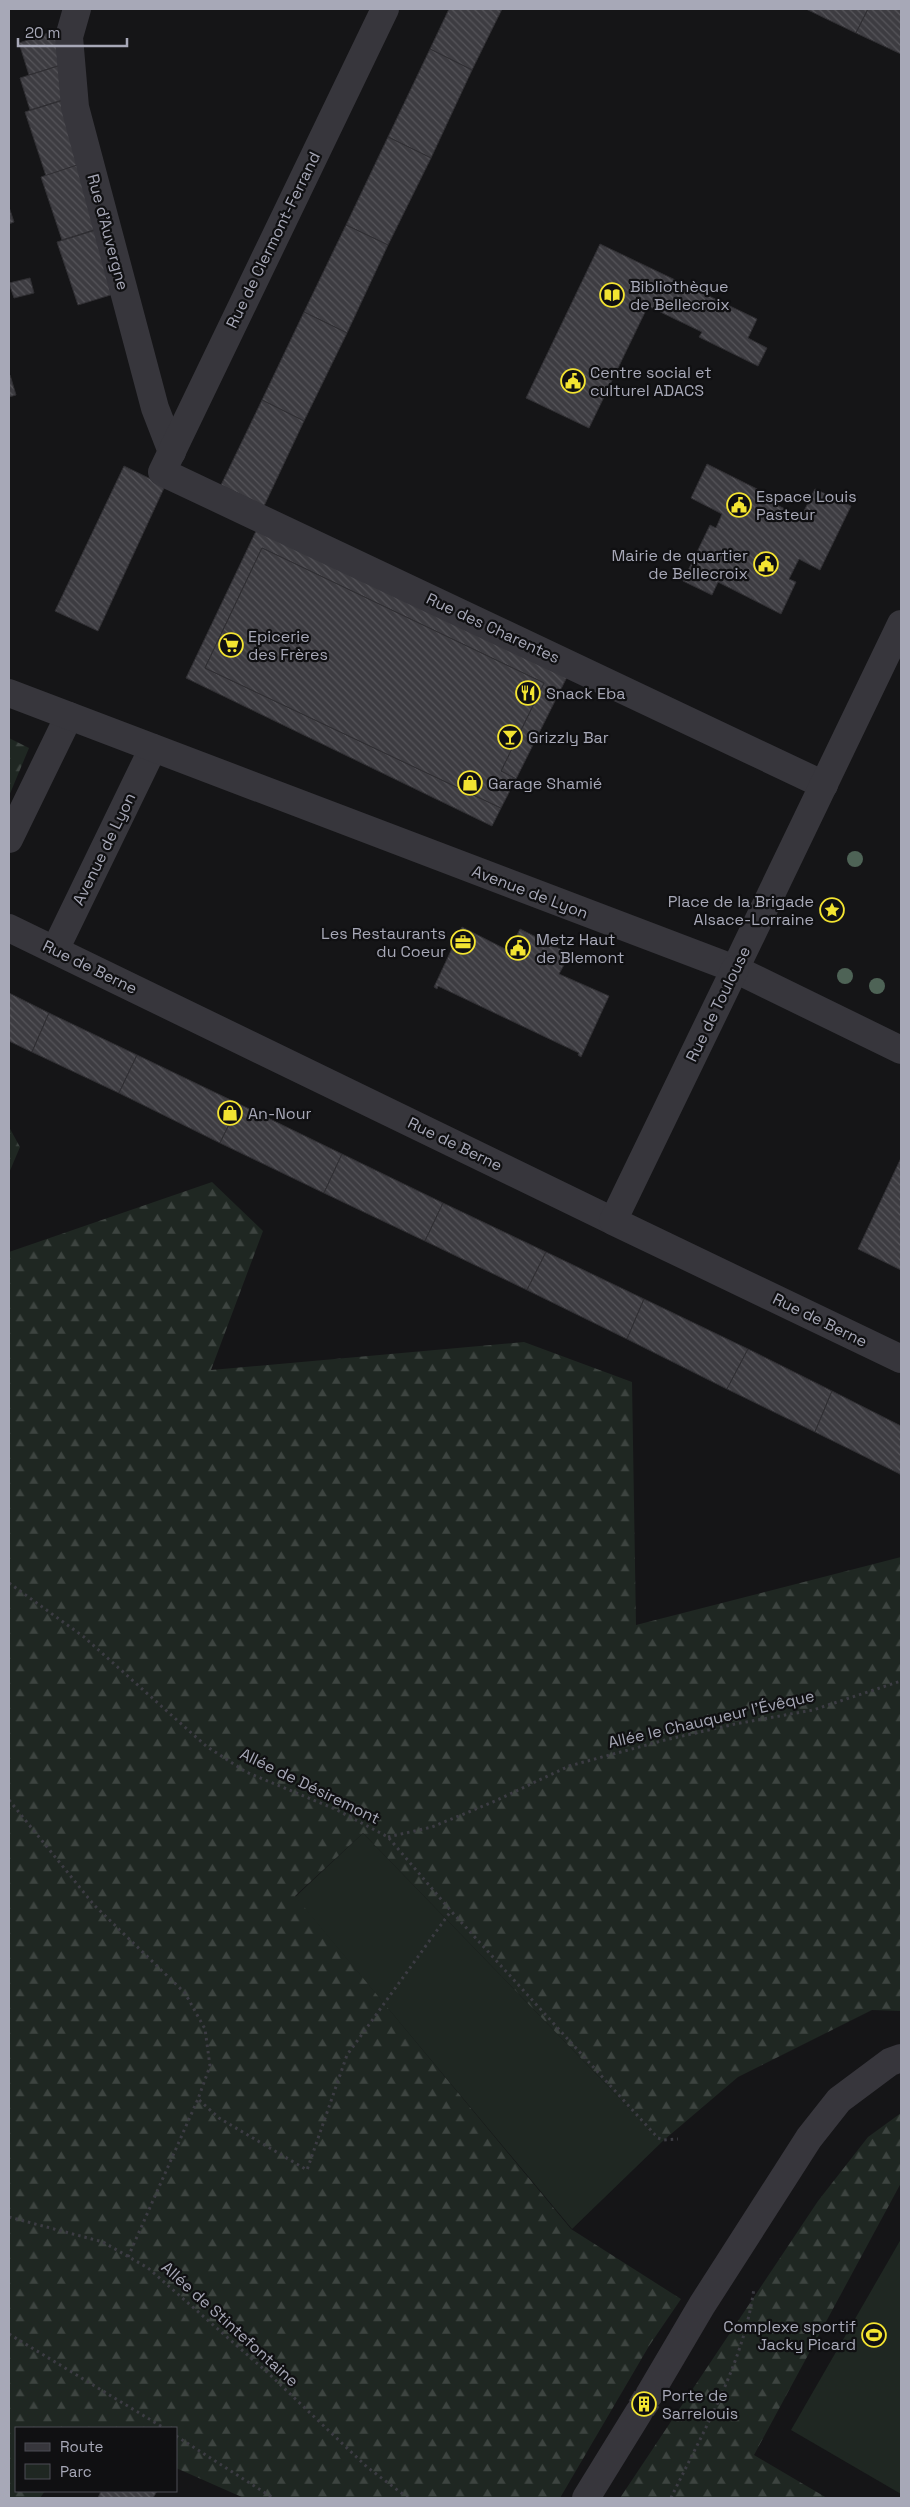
<svg xmlns="http://www.w3.org/2000/svg" width="910" height="2507" font-family="'Space Grotesk',sans-serif">
<style>
.green{fill:#1f2722}
.forest{fill:url(#forest-firs)}
.building{fill:url(#building-back-hatch);stroke:#302f33}
.lines{fill:none;stroke-linecap:round;stroke-linejoin:round}
.path{stroke:#3c3c43;stroke-width:3;stroke-dasharray:2.5 4;stroke-linecap:butt}
.minor{stroke:#37363c;stroke-width:28}
.tertiary{stroke:#37363c;stroke-width:28}
.tree{fill:#4e6356}
.labels{text-anchor:middle;dominant-baseline:central;stroke-width:4.5;stroke-linejoin:round;paint-order:stroke}
.street-label{font-size:16px;fill:#a7a8b7;stroke:#101012}
.poi-label{font-size:16px;fill:#a7a8b7;stroke:#101012;text-anchor:start}
</style>
<defs>
<pattern id="forest-firs" width="22" height="20" patternUnits="userSpaceOnUse" patternTransform="scale(1.25)"><rect width="22" height="20" fill="#1f2722"/><path d="M5 1l3.5 6h-7zM16 11l3.5 6h-7z" fill="#3d4440"/></pattern>
<pattern id="building-back-hatch" width="6" height="6" patternUnits="userSpaceOnUse" patternTransform="scale(1.25)"><rect width="6" height="6" fill="#3d3c41"/><path d="M-1 5l2 2M0 0l6 6M5-1l2 2" fill="none" stroke="#56555a"/></pattern>
</defs>
<rect width="100%" height="100%" fill="#151517"/>
<!-- green -->
<g class="green">
<polygon points="363,1833 658,2138 664,2140 572,2229 295,1897"/>
<polygon points="901,2239 901,2494 791,2430"/>
</g>
<!-- forest -->
<g class="forest">
<polygon points="9,738 29,748 9,796"/>
<polygon points="9,1127 20,1147 9,1173"/>
<polygon points="212,1182 263,1231 211,1370 524,1342 632,1382 636,1625 901,1557 901,2011 872,2010 738,2077 664,2140 658,2138 363,1833 295,1896 571,2229 681,2299 649,2346 560,2498 244,2498 176,2468 176,2428 16,2428 16,2491 45,2491 40,2498 9,2498 9,1252"/>
<polygon points="901,2113 901,2183 754,2455 827,2498 620,2498 818,2201 868,2137"/>
</g>
<!-- building -->
<g class="building">
<polygon points="449,9 502,9 472,70 430,49"/>
<polygon points="806,9 868,9 856,33"/>
<polygon points="868,9 901,9 901,54 856,33"/>
<polygon points="57,30 68,63 29,75 19,43"/>
<polygon points="430,49 472,70 431,158 388,137"/>
<polygon points="58,66 69,98 30,110 20,78"/>
<polygon points="64,100 84,163 46,176 25,112"/>
<polygon points="388,137 431,158 388,245 346,225"/>
<polygon points="80,164 100,228 62,240 41,177"/>
<polygon points="9,207 14,222 9,224"/>
<polygon points="346,225 388,245 347,333 304,312"/>
<polygon points="96,230 117,293 78,305 57,242"/>
<polygon points="600,244 757,319 748,338 767,348 758,366 699,337 702,332 648,306 589,428 526,398"/>
<polygon points="30,278 34,293 14,298 9,283"/>
<polygon points="304,312 347,333 304,421 262,400"/>
<polygon points="10,375 16,395 9,397 9,376"/>
<polygon points="262,400 304,421 264,506 221,485"/>
<polygon points="707,464 771,496 769,501 801,517 815,489 851,506 820,570 799,559 789,579 796,582 781,614 718,582 712,595 683,581 710,525 716,528 722,514 691,498"/>
<polygon points="124,466 165,486 98,631 55,611"/>
<polygon points="257,529 567,677 516,779 501,771 544,683 262,548 205,668 501,808 492,826 186,678"/>
<polygon points="262,548 544,683 501,771 516,779 501,808 205,668"/>
<polygon points="462,927 509,951 520,929 570,954 559,974 609,996 581,1057 578,1055 579,1053 438,986 437,989 434,987"/>
<polygon points="9,993 49,1013 32,1052 9,1041"/>
<polygon points="49,1013 137,1055 119,1093 32,1052"/>
<polygon points="137,1055 239,1104 220,1143 119,1093"/>
<polygon points="239,1104 342,1154 324,1193 220,1143"/>
<polygon points="342,1154 443,1203 425,1241 324,1193"/>
<polygon points="901,1158 901,1270 858,1249"/>
<polygon points="443,1203 546,1252 527,1290 425,1241"/>
<polygon points="546,1252 644,1299 627,1339 527,1290"/>
<polygon points="644,1299 748,1349 727,1389 627,1339"/>
<polygon points="748,1349 832,1391 815,1432 727,1389"/>
<polygon points="832,1391 901,1426 901,1477 900,1474 815,1432"/>
<polygon points="635,2391 659,2407 653,2416 629,2401"/>
<polygon points="101,2491 157,2491 153,2498 98,2498"/>
</g>
<g class="lines">
<!-- path -->
<g class="path">
<polyline points="9,1583 84,1637 206,1746 246,1772 335,1809 388,1837 451,1911 658,2138 664,2140 678,2139"/>
<polyline points="9,1800 94,1905 185,1993 205,2029 210,2066 198,2099 219,2118 307,2170 347,2055 451,1911"/>
<polyline points="388,1837 432,1827 493,1802 569,1766 665,1740 735,1724 813,1710 901,1681"/>
<polyline points="9,2217 103,2242 148,2268 267,2372 367,2467 408,2498"/>
<polyline points="128,2257 198,2099"/>
<polyline points="9,2334 164,2428"/>
<polyline points="176,2436 273,2498"/>
<path d="M671 2498C703 2431 744 2363 754 2288"/>
</g>
<!-- minor -->
<g class="minor">
<polyline points="77,9 69,37 75,107 155,408 172,452"/>
<polyline points="385,9 162,472 824,785"/>
<polyline points="9,839 69,716"/>
<polyline points="9,928 613,1221"/>
<polyline points="55,950 153,748"/>
<polyline points="735,969 901,624"/>
</g>
<!-- tertiary -->
<g class="tertiary">
<polyline points="9,693 735,969 901,1050"/>
<polyline points="735,969 613,1221 901,1359"/>
<polyline points="649,2395 702,2305 809,2138 839,2100 890,2062 901,2058"/>
<polyline points="586,2498 639,2412"/>
</g>
</g>
<!-- trees -->
<g class="tree">
<circle cx="855" cy="859" r="8"/>
<circle cx="845" cy="976" r="8"/>
<circle cx="877" cy="986" r="8"/>
</g>
<!-- icons -->
<defs>
<g id="library-ring" transform="scale(1.25)"><circle r="9.5" fill="#101012" stroke="#f3e431" stroke-width="1.5"/><path d="M-6-4Q-3-5.5-.7-3.5V5Q-3 3-6 4ZM6-4Q3-5.5 .7-3.5V5Q3 3 6 4Z" fill="#f3e431"/></g>
<g id="civic-ring" transform="scale(1.25)"><circle r="9.5" fill="#101012" stroke="#f3e431" stroke-width="1.5"/><path d="M-.6-6.5H3V-4.5H.6V-3L4-1V1h2V6H-6V1h2V-1L-.6-3ZM-1.2 2.5V6h2.4V2.5Z" fill="#f3e431"/></g>
<g id="supermarket-ring" transform="scale(1.25)"><circle r="9.5" fill="#101012" stroke="#f3e431" stroke-width="1.5"/><path d="M-6-5.5h2.5l.6 2H6L4.5 2H-2.5L-4.4-4H-6ZM-1.5 3.2a1.3 1.3 0 1 0 .1 0ZM3 3.2a1.3 1.3 0 1 0 .1 0Z" fill="#f3e431"/></g>
<g id="restaurant-ring" transform="scale(1.25)"><circle r="9.5" fill="#101012" stroke="#f3e431" stroke-width="1.5"/><path d="M-5-6h1v4h1v-4h1v4h1v-4h1v5L-1.5 .5V6h-2V.5L-5-1ZM5-6V6H3V1.5H1.5Q1.5-4 5-6Z" fill="#f3e431"/></g>
<g id="bar-ring" transform="scale(1.25)"><circle r="9.5" fill="#101012" stroke="#f3e431" stroke-width="1.5"/><path d="M-6-5H6L.8 .8V4.5H3.5V6h-7V4.5H-.8V.8Z" fill="#f3e431"/></g>
<g id="shop-ring" transform="scale(1.25)"><circle r="9.5" fill="#101012" stroke="#f3e431" stroke-width="1.5"/><path d="M-5-2.5h2.3a2.7 3.5 0 0 1 5.4 0H5L5.5 6h-11ZM-1.5-2.5h3a1.5 2.3 0 0 0-3 0Z" fill="#f3e431"/></g>
<g id="sight-ring" transform="scale(1.25)"><circle r="9.5" fill="#101012" stroke="#f3e431" stroke-width="1.5"/><path d="M0-6L1.8-2.2L6-1.7L2.9 1.2L3.7 5.4L0 3.3L-3.7 5.4L-2.9 1.2L-6-1.7L-1.8-2.2Z" fill="#f3e431"/></g>
<g id="office-ring" transform="scale(1.25)"><circle r="9.5" fill="#101012" stroke="#f3e431" stroke-width="1.5"/><path d="M-6-3h4V-5.5h4V-3h4V5H-6ZM-1-4.5V-3h2v-1.5ZM-6 0V1H6V0Z" fill="#f3e431"/></g>
<g id="stadium-ring" transform="scale(1.25)"><circle r="9.5" fill="#101012" stroke="#f3e431" stroke-width="1.5"/><path d="M0-5a6.5 5 0 1 0 0 10a6.5 5 0 1 0 0-10ZM-3.5-1.8h7v3.6h-7Z" fill="#f3e431"/></g>
<g id="building-ring" transform="scale(1.25)"><circle r="9.5" fill="#101012" stroke="#f3e431" stroke-width="1.5"/><path d="M-4-6H4V6H1V3H-1V6H-4ZM-2.5-4.3h1.7v1.8h-1.7ZM.8-4.3h1.7v1.8H.8ZM-2.5-1h1.7V.8h-1.7ZM.8-1h1.7V.8H.8Z" fill="#f3e431"/></g>
</defs>
<g fill-rule="evenodd">
<use href="#library-ring" x="612" y="295"/>
<use href="#civic-ring" x="573" y="381"/>
<use href="#civic-ring" x="739" y="505"/>
<use href="#civic-ring" x="766" y="564"/>
<use href="#supermarket-ring" x="231" y="645"/>
<use href="#restaurant-ring" x="528" y="693"/>
<use href="#bar-ring" x="510" y="737"/>
<use href="#shop-ring" x="470" y="783"/>
<use href="#sight-ring" x="832" y="910"/>
<use href="#office-ring" x="463" y="942"/>
<use href="#civic-ring" x="518" y="948"/>
<use href="#shop-ring" x="230" y="1113"/>
<use href="#stadium-ring" x="874" y="2335"/>
<use href="#building-ring" x="644" y="2404"/>
</g>
<g class="labels">
<!-- street labels -->
<g class="street-label">
<text transform="translate(108 232) rotate(75)">Rue d'Auvergne</text>
<text transform="translate(273 240) rotate(-64)">Rue de Clermont-Ferrand</text>
<text transform="translate(493 628) rotate(25)">Rue des Charentes</text>
<text transform="translate(104 849) rotate(-64)">Avenue de Lyon</text>
<text transform="translate(530 892) rotate(21)">Avenue de Lyon</text>
<text transform="translate(90 967) rotate(26)">Rue de Berne</text>
<text transform="translate(718 1004) rotate(-64)">Rue de Toulouse</text>
<text transform="translate(455 1144) rotate(26)">Rue de Berne</text>
<text transform="translate(820 1320) rotate(26)">Rue de Berne</text>
<text transform="translate(711 1719) rotate(-13)">Allée le Chauqueur l'Évêque</text>
<text transform="translate(310 1786) rotate(26)">Allée de Désiremont</text>
<text transform="translate(230 2324) rotate(42)">Allée de Stintefontaine</text>
</g>
<!-- poi labels -->
<g class="poi-label">
<text x="630" y="286">Bibliothèque<tspan x="630" dy="18">de Bellecroix</tspan></text>
<text x="590" y="372">Centre social et<tspan x="590" dy="18">culturel ADACS</tspan></text>
<text x="756" y="496">Espace Louis<tspan x="756" dy="18">Pasteur</tspan></text>
<text x="748" y="555" text-anchor="end">Mairie de quartier<tspan x="748" dy="18">de Bellecroix</tspan></text>
<text x="248" y="636">Epicerie<tspan x="248" dy="18">des Frères</tspan></text>
<text x="546" y="693">Snack Eba</text>
<text x="528" y="737">Grizzly Bar</text>
<text x="488" y="783">Garage Shamié</text>
<text x="814" y="901" text-anchor="end">Place de la Brigade<tspan x="814" dy="18">Alsace-Lorraine</tspan></text>
<text x="446" y="933" text-anchor="end">Les Restaurants<tspan x="446" dy="18">du Coeur</tspan></text>
<text x="536" y="939">Metz Haut<tspan x="536" dy="18">de Blemont</tspan></text>
<text x="248" y="1113">An-Nour</text>
<text x="856" y="2326" text-anchor="end">Complexe sportif<tspan x="856" dy="18">Jacky Picard</tspan></text>
<text x="662" y="2395">Porte de<tspan x="662" dy="18">Sarrelouis</tspan></text>
</g>
</g>
<!-- border -->
<rect width="910" height="2507" fill="none" stroke="#a7a8b7" stroke-width="20"/>
<!-- legend -->
<rect x="15" y="2427" width="162" height="65" fill="#101012" stroke="#4c4d54"/>
<rect x="25" y="2443" width="25" height="8" fill="#37363c" stroke="#4c4d54"/>
<text x="60" y="2452" font-size="15" fill="#a7a8b7">Route</text>
<rect x="25" y="2464" width="25" height="15" fill="#1f2722" stroke="#4c4d54"/>
<text x="60" y="2477" font-size="15" fill="#a7a8b7">Parc</text>
<!-- scale -->
<path d="M18 38v8h109v-8" fill="none" stroke="#a7a8b7" stroke-width="2.5"/>
<text x="25" y="38" font-size="15" fill="#a7a8b7" stroke="#101012" stroke-width="4" paint-order="stroke">20 m</text>
</svg>
